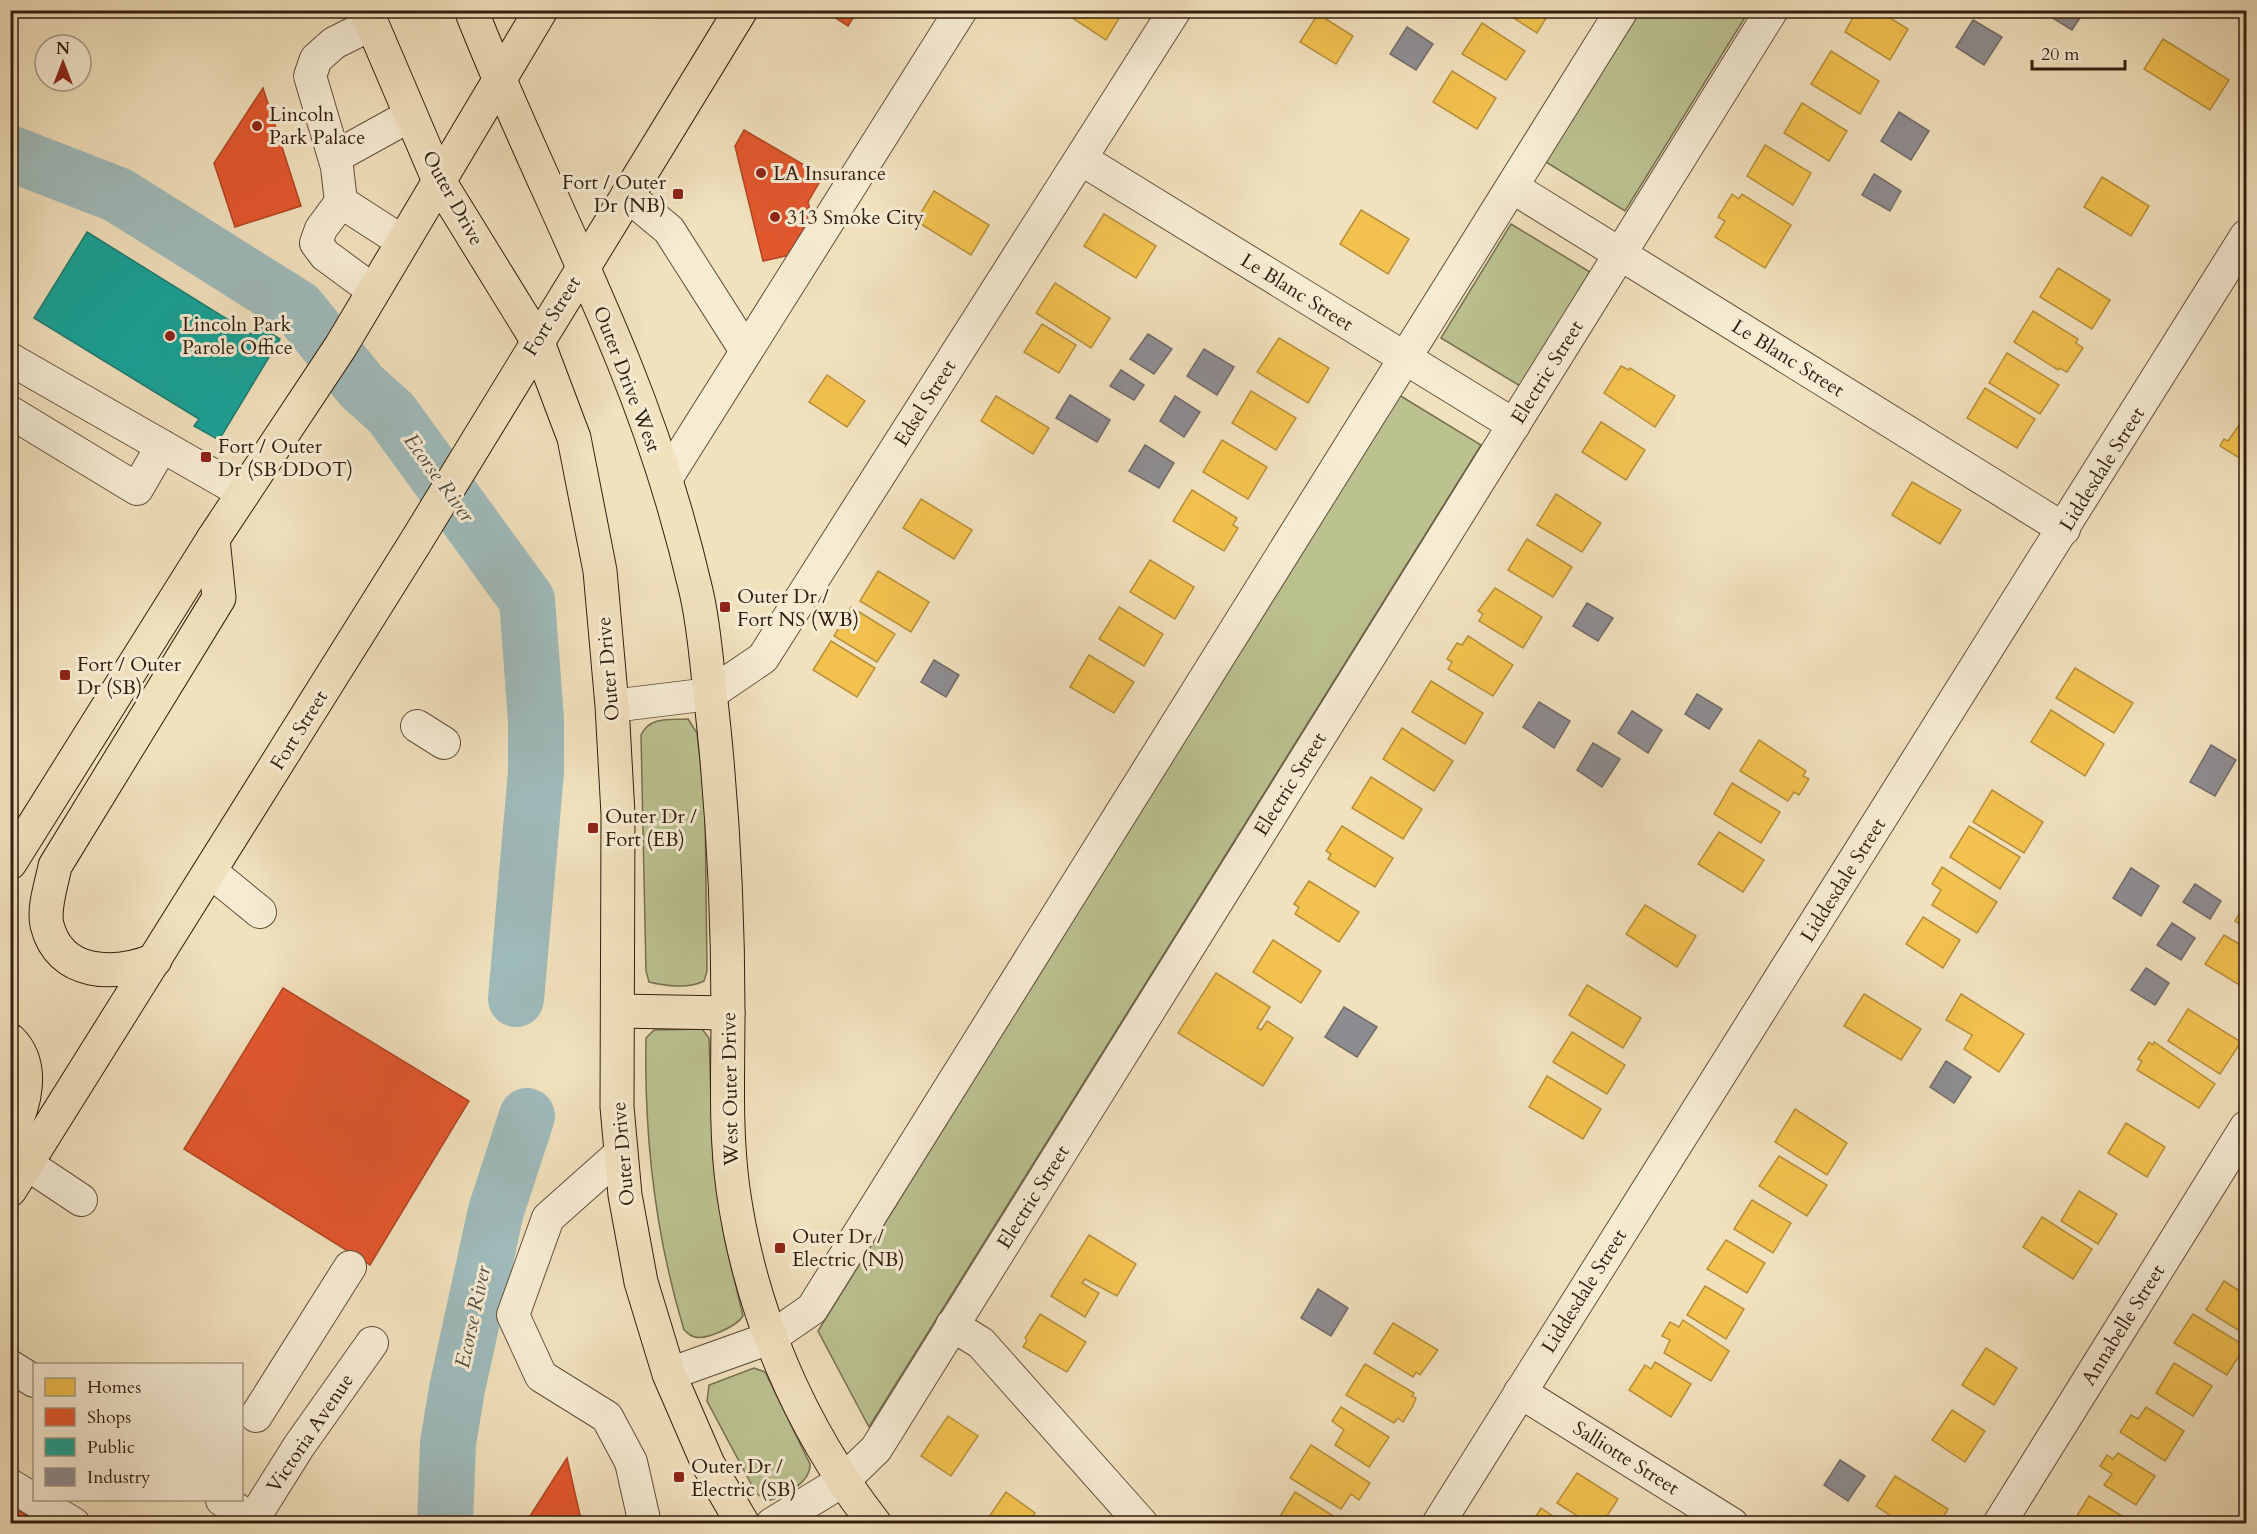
<svg xmlns="http://www.w3.org/2000/svg" width="2257" height="1534" font-family="Cardo,serif">
<style>
.green{fill:#bbc290;stroke:#76704f;stroke-width:1.5}
.homes{fill:#f2c14e;stroke:#b8903b;stroke-width:1.5}
.shops{fill:#e4572e;stroke:#af4624;stroke-width:1.5}
.public{fill:#17a398;stroke:#1f7b6f;stroke-width:1.5}
.industry{fill:#8d8d92;stroke:#726c6a;stroke-width:1.5}
.lines{fill:none;stroke-linecap:round;stroke-linejoin:round}
.river{stroke:#9fbbbb;stroke-width:56}
.minor-casing{stroke:#624f3a;stroke-width:34}
.major-casing{stroke:#321e0e;stroke-width:35}
.minor{stroke:#f6ecd4;stroke-width:32}
.major{stroke:#f1e1bd;stroke-width:33}
.poi-dot{fill:#8f2418;stroke:#f6ecd4;stroke-width:2}
.labels{text-anchor:middle;dominant-baseline:central;stroke-width:6;stroke-linejoin:round;paint-order:stroke}
.poi-label{font-size:20px;fill:#321e0e;stroke:#f6ecd4;text-anchor:start}
.street-label{font-size:20px;fill:#321e0e;stroke:#f6ecd4}
.water-label{font-size:21px;font-style:italic;fill:#534d42;stroke:#f6ecd4}
</style>
<rect width="100%" height="100%" fill="#f1e1bd"/>
<filter id="stains"><feTurbulence type="fractalNoise" baseFrequency=".00333" numOctaves="4"/><feColorMatrix values="0 0 0 0 .2 0 0 0 0 .09 0 0 0 0 .02 0 0 0 .5 -.17"/></filter>
<radialGradient id="worn" r=".72"><stop offset=".6" stop-color="#630" stop-opacity="0"/><stop offset="1" stop-color="#630" stop-opacity=".3"/></radialGradient>
<!-- green -->
<g class="green">
<polygon points="1641,10 1749,11 1625,211 1546,162"/>
<polygon points="1511,224 1590,272 1520,386 1441,338"/>
<polygon points="1399,395 1481,445 869,1427 818,1331"/>
<path d="M688 719 697 733 705 805 707 971 704 981C689 989 665 986 649 982L646 971 641 735C650 716 670 720 688 719Z"/>
<path d="M702 1029 709 1038 713 1159 725 1241 743 1316C737 1326 704 1342 692 1336 689 1335 687 1332 684 1330 655 1234 644 1138 646 1038L654 1030Z"/>
<path d="M754 1368 765 1372 810 1464C811 1483 783 1497 767 1501L756 1493 707 1401 709 1385Z"/>
</g>
<!-- homes -->
<g class="homes">
<polygon points="1064,10 1124,10 1106,40 1063,12"/>
<polygon points="1501,10 1551,10 1537,33"/>
<polygon points="1857,10 1877,10 1908,29 1890,60 1845,32"/>
<polygon points="1318,14 1353,36 1336,64 1300,42"/>
<polygon points="1482,23 1525,51 1506,80 1462,54"/>
<polygon points="2163,39 2229,80 2210,110 2144,69"/>
<polygon points="1831,51 1879,81 1860,114 1811,84"/>
<polygon points="1452,71 1496,98 1477,129 1433,102"/>
<polygon points="1802,103 1847,131 1829,161 1784,133"/>
<polygon points="1765,145 1811,173 1793,205 1747,176"/>
<polygon points="2102,177 2149,206 2131,236 2084,207"/>
<polygon points="934,191 989,225 971,255 916,221"/>
<polygon points="1732,194 1739,199 1742,194 1791,225 1765,268 1715,237 1725,221 1718,217"/>
<polygon points="1361,210 1409,239 1388,274 1340,244"/>
<polygon points="1104,214 1156,246 1136,278 1084,246"/>
<polygon points="2058,268 2110,300 2092,329 2040,297"/>
<polygon points="1055,283 1110,318 1091,348 1036,313"/>
<polygon points="2033,311 2078,339 2076,343 2083,348 2067,372 2059,368 2058,370 2014,342"/>
<polygon points="1042,324 1076,345 1059,373 1024,352"/>
<polygon points="1279,338 1329,368 1308,403 1257,372"/>
<polygon points="2007,353 2059,385 2040,414 1989,383"/>
<polygon points="1621,366 1629,370 1630,368 1675,396 1655,427 1604,393"/>
<polygon points="827,375 865,401 847,427 809,402"/>
<polygon points="1985,388 2035,419 2017,448 1967,418"/>
<polygon points="1251,391 1296,418 1276,450 1232,423"/>
<polygon points="996,396 1049,428 1033,454 981,421"/>
<polygon points="2244,418 2246,419 2246,462 2220,446 2224,439 2228,441"/>
<polygon points="1601,422 1645,450 1626,480 1582,452"/>
<polygon points="1222,440 1267,467 1248,499 1203,472"/>
<polygon points="1912,482 1961,510 1940,544 1892,515"/>
<polygon points="1192,490 1237,518 1233,525 1238,528 1224,551 1173,521"/>
<polygon points="1556,494 1601,523 1582,552 1537,525"/>
<polygon points="921,499 972,530 954,559 903,528"/>
<polygon points="1527,539 1572,567 1553,597 1508,570"/>
<polygon points="1150,560 1194,587 1175,619 1130,592"/>
<polygon points="878,571 929,602 911,632 860,601"/>
<polygon points="1495,588 1542,617 1523,648 1479,621 1483,614 1478,611"/>
<polygon points="851,607 895,634 877,662 834,636"/>
<polygon points="1119,607 1163,634 1144,666 1099,639"/>
<polygon points="1468,636 1513,665 1493,696 1448,669 1452,662 1447,659 1457,643 1462,645"/>
<polygon points="831,641 875,668 857,697 813,670"/>
<polygon points="1089,655 1134,682 1114,713 1070,687"/>
<polygon points="2075,668 2133,703 2114,733 2056,698"/>
<polygon points="1431,681 1483,713 1465,744 1412,712"/>
<polygon points="2051,710 2104,744 2085,776 2031,742"/>
<polygon points="1402,728 1453,761 1434,791 1383,759"/>
<polygon points="1759,740 1806,771 1803,776 1809,779 1799,795 1794,792 1788,801 1740,771"/>
<polygon points="1371,777 1422,809 1403,839 1352,808"/>
<polygon points="1732,783 1780,812 1761,843 1714,814"/>
<polygon points="1992,790 2043,822 2024,853 1973,822"/>
<polygon points="1342,826 1393,858 1375,887 1328,859 1331,854 1326,851"/>
<polygon points="1969,826 2020,857 2000,889 1950,857"/>
<polygon points="1719,832 1764,860 1743,892 1698,864"/>
<polygon points="1942,867 1997,902 1977,933 1932,905 1941,890 1932,884"/>
<polygon points="1309,881 1359,912 1339,942 1295,914 1299,907 1294,904"/>
<polygon points="2246,903 2246,928 2235,921"/>
<polygon points="1645,905 1696,936 1677,967 1626,934"/>
<polygon points="1923,917 1960,940 1943,968 1906,944"/>
<polygon points="2224,935 2246,948 2246,989 2205,964"/>
<polygon points="1273,940 1321,971 1301,1003 1253,972"/>
<polygon points="1216,973 1270,1007 1257,1028 1261,1030 1267,1021 1293,1038 1263,1086 1178,1033"/>
<polygon points="1587,985 1641,1018 1623,1048 1569,1015"/>
<polygon points="1864,994 1921,1029 1901,1060 1844,1026"/>
<polygon points="1961,994 2024,1034 1999,1072 1964,1049 1972,1035 1946,1020"/>
<polygon points="2188,1009 2241,1042 2220,1074 2168,1041"/>
<polygon points="1572,1032 1625,1065 1607,1094 1553,1062"/>
<polygon points="2149,1042 2153,1045 2154,1042 2215,1084 2199,1108 2137,1070 2142,1061 2138,1059"/>
<polygon points="1547,1076 1601,1109 1583,1139 1529,1107"/>
<polygon points="1795,1109 1847,1143 1827,1175 1775,1142"/>
<polygon points="2126,1123 2165,1147 2147,1177 2108,1153"/>
<polygon points="1779,1156 1827,1185 1807,1216 1759,1186"/>
<polygon points="2079,1191 2117,1214 2098,1244 2061,1221"/>
<polygon points="1752,1200 1791,1223 1773,1253 1734,1229"/>
<polygon points="2042,1217 2092,1249 2073,1279 2023,1247"/>
<polygon points="1089,1235 1136,1264 1117,1296 1085,1279 1082,1283 1099,1293 1085,1317 1051,1296"/>
<polygon points="1726,1240 1765,1263 1747,1293 1707,1269"/>
<polygon points="2224,1281 2246,1295 2246,1335 2206,1310"/>
<polygon points="1705,1286 1744,1309 1726,1339 1687,1315"/>
<polygon points="1040,1314 1086,1342 1067,1372 1023,1347 1027,1340 1025,1338"/>
<polygon points="2193,1314 2245,1346 2227,1375 2174,1343"/>
<polygon points="1683,1320 1729,1351 1711,1381 1664,1353 1670,1340 1662,1336 1670,1322 1679,1327"/>
<polygon points="1393,1323 1438,1350 1420,1375 1416,1372 1413,1377 1374,1353"/>
<polygon points="1986,1348 2017,1368 1994,1405 1962,1385"/>
<polygon points="1655,1362 1691,1384 1671,1417 1629,1390 1645,1365 1651,1369"/>
<polygon points="2174,1363 2212,1386 2193,1416 2156,1393"/>
<polygon points="1365,1364 1414,1393 1412,1396 1416,1398 1413,1406 1403,1422 1398,1418 1394,1423 1346,1395"/>
<polygon points="1341,1407 1389,1437 1369,1467 1335,1445 1344,1430 1332,1421"/>
<polygon points="2146,1407 2184,1431 2165,1461 2120,1432 2131,1415 2138,1419"/>
<polygon points="1952,1410 1985,1431 1965,1462 1932,1440"/>
<polygon points="948,1416 978,1436 951,1476 921,1456"/>
<polygon points="1311,1445 1370,1483 1359,1500 1351,1494 1341,1509 1290,1478"/>
<polygon points="2118,1453 2155,1476 2136,1505 2104,1485 2112,1474 2100,1466 2107,1455 2113,1459"/>
<polygon points="1577,1473 1618,1499 1602,1524 1590,1524 1557,1503"/>
<polygon points="1895,1476 1948,1509 1939,1524 1903,1524 1876,1506"/>
<polygon points="1006,1492 1035,1513 1028,1524 984,1524"/>
<polygon points="1295,1492 1343,1522 1342,1524 1276,1523"/>
<polygon points="2089,1496 2127,1519 2124,1524 2072,1524"/>
<polygon points="1541,1508 1565,1524 1531,1524"/>
</g>
<!-- shops -->
<g class="shops">
<polygon points="823,10 858,10 848,26"/>
<polygon points="263,88 301,206 235,227 214,163"/>
<polygon points="744,130 823,176 808,202 815,231 799,235 803,252 763,261 735,146"/>
<polygon points="283,988 469,1101 370,1265 184,1149"/>
<polygon points="567,1458 582,1524 525,1524"/>
<polygon points="10,1505 40,1524 10,1524"/>
</g>
<!-- public -->
<polygon class="public" points="87,232 251,334 256,324 280,339 219,440 194,426 199,419 34,318"/>
<!-- industry -->
<g class="industry">
<polygon points="2049,10 2085,10 2072,30 2046,14"/>
<polygon points="1973,20 2002,37 1984,65 1956,47"/>
<polygon points="1407,27 1433,44 1416,70 1390,54"/>
<polygon points="1899,112 1929,131 1911,160 1881,141"/>
<polygon points="1874,174 1901,191 1890,211 1862,195"/>
<polygon points="1148,334 1172,349 1154,374 1130,359"/>
<polygon points="1204,349 1234,367 1217,395 1187,376"/>
<polygon points="1121,370 1144,385 1134,400 1110,386"/>
<polygon points="1070,395 1110,420 1097,442 1056,418"/>
<polygon points="1175,396 1200,412 1184,437 1160,421"/>
<polygon points="1145,445 1174,463 1159,488 1129,471"/>
<polygon points="1587,603 1613,618 1598,641 1573,626"/>
<polygon points="934,660 959,675 946,697 921,682"/>
<polygon points="1697,694 1722,709 1709,729 1685,714"/>
<polygon points="1539,702 1570,721 1554,748 1523,727"/>
<polygon points="1632,711 1662,730 1648,753 1618,733"/>
<polygon points="1593,743 1620,759 1602,787 1577,770"/>
<polygon points="2211,745 2236,760 2215,796 2190,782"/>
<polygon points="2131,868 2159,886 2141,916 2113,898"/>
<polygon points="2195,884 2221,901 2210,919 2183,902"/>
<polygon points="2172,923 2195,938 2181,960 2157,945"/>
<polygon points="2146,968 2169,983 2155,1005 2131,990"/>
<polygon points="1344,1007 1377,1027 1357,1057 1325,1037"/>
<polygon points="1946,1061 1971,1077 1954,1103 1930,1087"/>
<polygon points="1318,1289 1348,1308 1331,1336 1301,1318"/>
<polygon points="1840,1460 1865,1476 1848,1501 1824,1485"/>
</g>
<g class="lines">
<!-- river -->
<g class="river">
<polyline points="10,153 118,195 298,308 361,386 391,413 527,600 536,720 536,772 516,999"/>
<polyline points="445,1524 448,1443 457,1389 496,1211 527,1116"/>
</g>
<!-- minor casing -->
<g class="minor-casing">
<g id="minor">
<polyline points="335,157 411,115"/>
<polyline points="1081,159 1514,425"/>
<polyline points="1512,187 2064,529"/>
<polyline points="627,195 669,230 746,351"/>
<polyline points="341,202 337,167 310,76 316,59 334,43 372,24"/>
<polyline points="374,291 325,255 316,243 321,229 341,202 403,242"/>
<polyline points="10,359 244,493"/>
<polyline points="10,412 137,489 162,446"/>
<polyline points="666,479 961,10"/>
<polyline points="612,706 710,694 763,658 1175,10"/>
<polyline points="417,726 444,743"/>
<polyline points="211,872 260,912"/>
<polyline points="621,1153 548,1218 513,1315 541,1376 607,1417 631,1462 645,1524"/>
<polyline points="27,1164 81,1200"/>
<polyline points="952,1325 981,1343 1142,1524"/>
<polyline points="10,1366 34,1381"/>
<polyline points="669,1374 770,1338 812,1309 1622,10"/>
<polyline points="1520,1392 1732,1524"/>
<polyline points="256,1416 350,1267"/>
<polyline points="10,1485 74,1524"/>
<polyline points="222,1500 260,1524"/>
<polyline points="250,1524 299,1446 372,1343"/>
<polyline points="772,1524 844,1480 876,1449 1772,10"/>
<polyline points="1438,1524 2246,236"/>
<polyline points="1999,1524 2246,1127"/>
</g>
</g>
<!-- major casing -->
<g class="major-casing">
<g id="major">
<polyline points="366,10 439,181 537,340 574,438 600,571 612,706 618,814 617,1107 625,1195 641,1282 669,1374 708,1464 743,1524"/>
<path d="M471 10C518 130 576 244 624 363 654 437 678 513 696 591 705 629 707 671 712 710 723 811 728 912 728 1013 728 1072 725 1130 733 1189 750 1310 799 1427 875 1524"/>
<polyline points="10,863 213,539 341,346 541,10"/>
<path d="M155 960C115 976 60 977 47 925 43 907 52 883 55 866L219 598 213 539"/>
<polyline points="619,1011 728,1013"/>
<path d="M10 1040C35 1064 26 1105 10 1133"/>
<polyline points="10,1190 415,543 741,10"/>
</g>
</g>
<!-- minor -->
<use href="#minor" class="minor"/>
<!-- major -->
<use href="#major" class="major"/>
</g>
<!-- markers -->
<g class="poi-dot">
<circle cx="257" cy="126" r="6"/>
<circle cx="761" cy="173" r="6"/>
<rect x="672" y="188" width="12" height="12" rx="3"/>
<circle cx="775" cy="217" r="6"/>
<circle cx="170" cy="336" r="6"/>
<rect x="200" y="451" width="12" height="12" rx="3"/>
<rect x="719" y="601" width="12" height="12" rx="3"/>
<rect x="59" y="669" width="12" height="12" rx="3"/>
<rect x="587" y="822" width="12" height="12" rx="3"/>
<rect x="774" y="1242" width="12" height="12" rx="3"/>
<rect x="673" y="1471" width="12" height="12" rx="3"/>
</g>
<g class="labels">
<!-- poi labels -->
<g class="poi-label">
<text x="269" y="114">Lincoln<tspan x="269" dy="23">Park Palace</tspan></text>
<text x="773" y="173">LA Insurance</text>
<text x="666" y="182" text-anchor="end">Fort / Outer<tspan x="666" dy="23">Dr (NB)</tspan></text>
<text x="787" y="217">313 Smoke City</text>
<text x="182" y="324">Lincoln Park<tspan x="182" dy="23">Parole Office</tspan></text>
<text x="218" y="446">Fort / Outer<tspan x="218" dy="23">Dr (SB DDOT)</tspan></text>
<text x="737" y="596">Outer Dr /<tspan x="737" dy="23">Fort NS (WB)</tspan></text>
<text x="77" y="664">Fort / Outer<tspan x="77" dy="23">Dr (SB)</tspan></text>
<text x="605" y="816">Outer Dr /<tspan x="605" dy="23">Fort (EB)</tspan></text>
<text x="792" y="1236">Outer Dr /<tspan x="792" dy="23">Electric (NB)</tspan></text>
<text x="691" y="1466">Outer Dr /<tspan x="691" dy="23">Electric (SB)</tspan></text>
</g>
<!-- street labels -->
<g class="street-label">
<text transform="translate(453 198) rotate(61)">Outer Drive</text>
<text transform="translate(1297 292) rotate(32)">Le Blanc Street</text>
<text transform="translate(552 316) rotate(-58)">Fort Street</text>
<text transform="translate(1788 358) rotate(32)">Le Blanc Street</text>
<text transform="translate(1547 372) rotate(-58)">Electric Street</text>
<text transform="translate(627 379) rotate(69)">Outer Drive West</text>
<text transform="translate(925 403) rotate(-58)">Edsel Street</text>
<text transform="translate(2102 469) rotate(-58)">Liddesdale Street</text>
<text transform="translate(608 669) rotate(-95)">Outer Drive</text>
<text transform="translate(299 730) rotate(-58)">Fort Street</text>
<text transform="translate(1290 784) rotate(-58)">Electric Street</text>
<text transform="translate(1843 880) rotate(-58)">Liddesdale Street</text>
<text transform="translate(730 1089) rotate(-91)">West Outer Drive</text>
<text transform="translate(623 1154) rotate(-95)">Outer Drive</text>
<text transform="translate(1033 1197) rotate(-58)">Electric Street</text>
<text transform="translate(1584 1291) rotate(-58)">Liddesdale Street</text>
<text transform="translate(2123 1325) rotate(-58)">Annabelle Street</text>
<text transform="translate(310 1433) rotate(-56)">Victoria Avenue</text>
<text transform="translate(1626 1458) rotate(32)">Salliotte Street</text>
</g>
<!-- water labels -->
<g class="water-label">
<text transform="translate(439 478) rotate(54)">Ecorse River</text>
<text transform="translate(473 1317) rotate(-78)">Ecorse River</text>
</g>
</g>
<!-- margin -->
<rect width="2257" height="1534" fill="none" stroke="#f1e1bd" stroke-width="36"/>
<rect x="12" y="12" width="2233" height="1510" fill="none" stroke="#321e0e" stroke-width="3"/>
<rect x="18" y="18" width="2221" height="1498" fill="none" stroke="#321e0e" stroke-width="1.5"/>
<!-- legend -->
<rect x="33" y="1363" width="210" height="138" fill="#f6ecd4" stroke="#a89a85" stroke-width="1.5"/>
<rect x="45" y="1378" width="30" height="18" fill="#f2c14e" stroke="#a89a85" stroke-width="1.5"/>
<text x="87" y="1393" font-size="18" fill="#321e0e">Homes</text>
<rect x="45" y="1408" width="30" height="18" fill="#e4572e" stroke="#a89a85" stroke-width="1.5"/>
<text x="87" y="1423" font-size="18" fill="#321e0e">Shops</text>
<rect x="45" y="1438" width="30" height="18" fill="#17a398" stroke="#a89a85" stroke-width="1.5"/>
<text x="87" y="1453" font-size="18" fill="#321e0e">Public</text>
<rect x="45" y="1468" width="30" height="18" fill="#8d8d92" stroke="#a89a85" stroke-width="1.5"/>
<text x="87" y="1483" font-size="18" fill="#321e0e">Industry</text>
<!-- north arrow -->
<g transform="translate(63 63)"><circle r="28" fill="#f6ecd4" stroke="#a89a85" stroke-width="1.5"/>
<path d="M0-4.5L10 22L0 15L-10 22Z" fill="#8f2418"/>
<text y="-9" font-size="16" font-weight="bold" text-anchor="middle" fill="#321e0e">N</text>
</g>
<!-- scale -->
<path d="M2032 60v9h93v-9" fill="none" stroke="#321e0e" stroke-width="3"/>
<text x="2041" y="60" font-size="18" fill="#321e0e" stroke="#f6ecd4" stroke-width="4.5" paint-order="stroke">20 m</text>
<rect width="100%" height="100%" filter="url(#stains)"/>
<rect width="100%" height="100%" fill="url(#worn)"/>
</svg>
